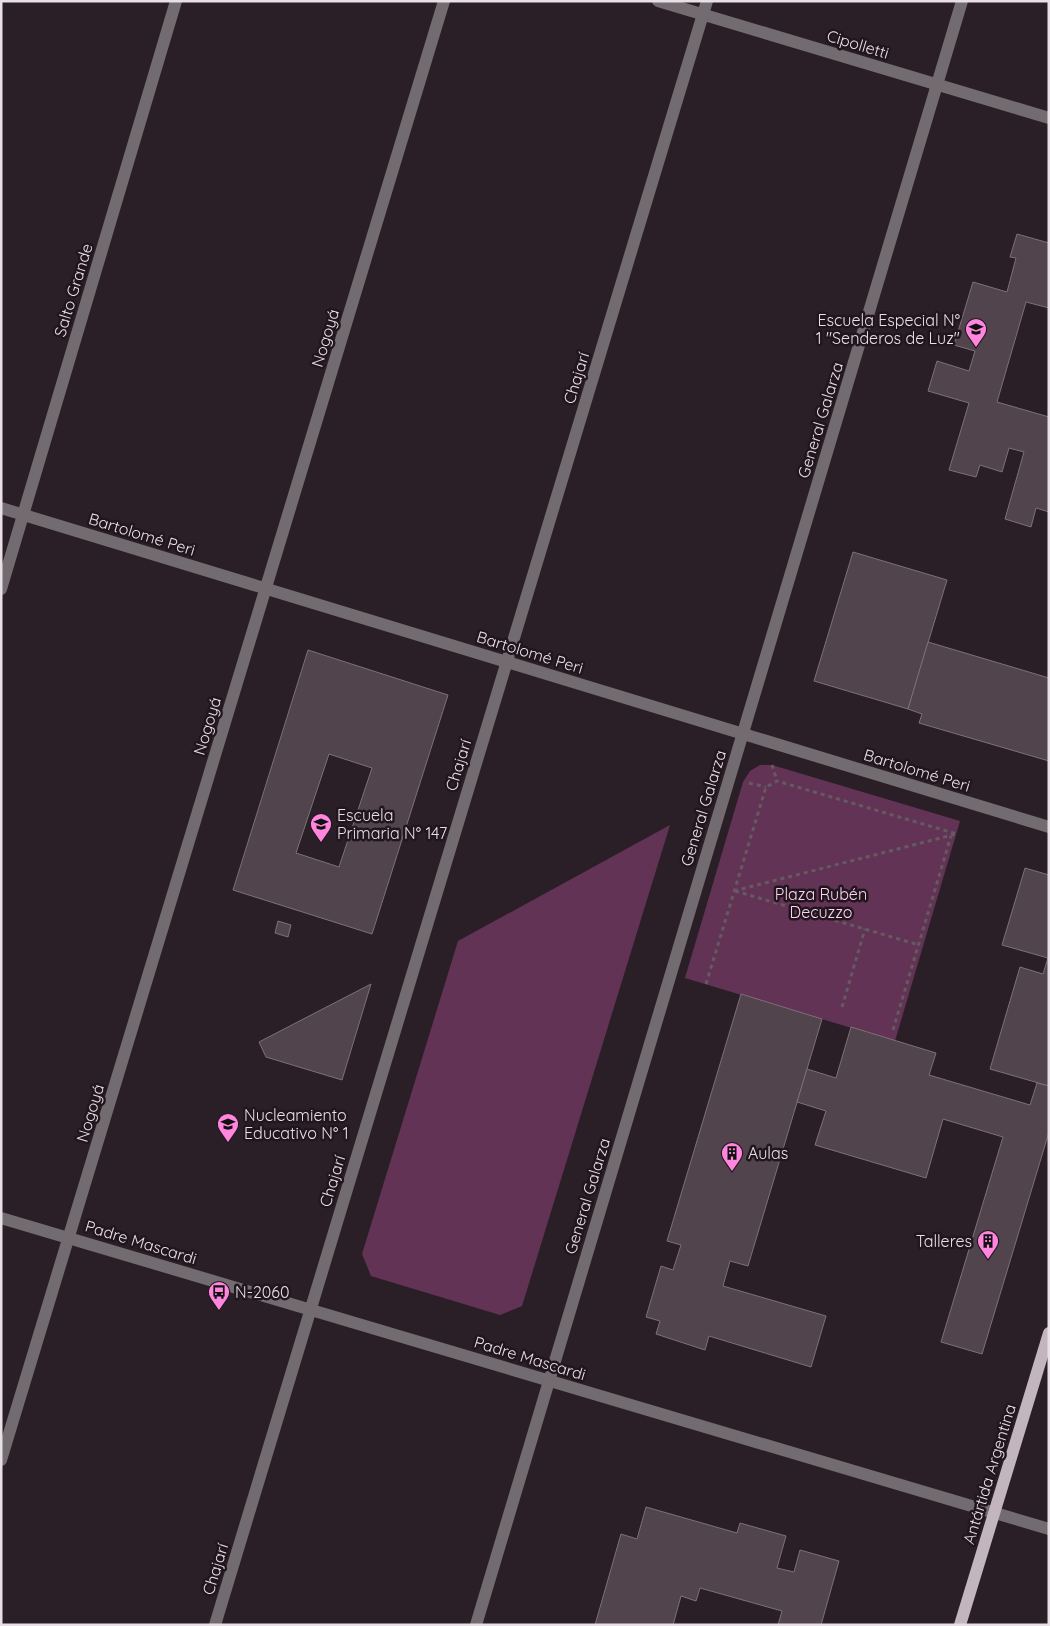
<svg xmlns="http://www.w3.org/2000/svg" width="1050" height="1626" font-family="Quicksand,sans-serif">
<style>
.green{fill:#633356}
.building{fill:#51444d;stroke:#7e7079;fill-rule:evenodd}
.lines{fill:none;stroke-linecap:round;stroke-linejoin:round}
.path{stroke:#645a61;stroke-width:3;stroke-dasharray:4 4;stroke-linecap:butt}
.minor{stroke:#726c70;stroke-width:12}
.major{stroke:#c2b5bd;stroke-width:12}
.labels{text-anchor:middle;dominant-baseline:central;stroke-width:5;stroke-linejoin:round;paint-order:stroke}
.street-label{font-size:16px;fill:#e8e0e5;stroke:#21161d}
.poi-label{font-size:16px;fill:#e8e0e5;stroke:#21161d;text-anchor:start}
.park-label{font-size:16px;fill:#fed2f0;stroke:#21161d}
</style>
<rect width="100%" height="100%" fill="#2b1f27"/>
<!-- green -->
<g class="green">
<polygon points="760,765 772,765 960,821 895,1041 685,978 743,782 750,771"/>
<polygon points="670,825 522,1306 500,1315 371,1276 362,1254 458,941"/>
</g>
<!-- building -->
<g class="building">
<polygon points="1017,234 1049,243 1049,308 1026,302 997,402 1049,417 1049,512 1036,508 1031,527 1005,519 1024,452 1009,448 1002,472 980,465 976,477 949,470 969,403 928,391 937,361 969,371 975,351 954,345 973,282 1007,292 1016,258 1010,257"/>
<polygon points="853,552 947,580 908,709 814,681"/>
<polygon points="928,642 1049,678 1049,761 919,723 922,714 908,709"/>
<path d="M308 650 448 695 372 934 233 890ZM329 754 372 768 339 867 296 853Z"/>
<polygon points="1025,868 1049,875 1049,1086 990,1069 1020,967 1043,974 1048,958 1002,945"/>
<polygon points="278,921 291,925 288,937 275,933"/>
<polygon points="371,984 342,1080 266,1057 259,1042"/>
<polygon points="741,994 822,1019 748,1266 730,1261 723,1286 826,1316 811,1367 709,1336 705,1350 656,1334 660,1321 646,1317 661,1266 673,1270 681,1245 667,1241"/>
<polygon points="851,1027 936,1053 929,1075 1030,1105 1037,1083 1049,1086 1049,1132 982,1354 941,1342 1003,1137 943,1119 926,1178 815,1145 826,1111 797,1102 807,1069 836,1078"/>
<polygon points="646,1507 737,1533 740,1523 786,1536 777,1568 794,1572 800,1550 839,1561 821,1625 778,1625 782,1611 700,1588 696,1601 681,1596 673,1625 595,1625 621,1534 637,1539"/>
</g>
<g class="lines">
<!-- path -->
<g class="path">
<polyline points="772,765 777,781"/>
<polyline points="749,783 766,787"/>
<polyline points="734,891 956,834"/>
<polyline points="735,891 919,945"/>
<polyline points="706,984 766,787 777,781 957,834"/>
<polyline points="842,1007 865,929"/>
<polyline points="893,1030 951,836"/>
</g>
<!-- minor -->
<g class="minor">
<polyline points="658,1 1049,118"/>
<polyline points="1,508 1049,827"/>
<polyline points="1,589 176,1"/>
<polyline points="1,1218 1049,1529"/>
<polyline points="1,1460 444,1"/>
<polyline points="215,1625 707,1"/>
<polyline points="476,1625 962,1"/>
</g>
<!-- major -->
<polyline class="major" points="960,1625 1049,1333"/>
</g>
<!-- icons -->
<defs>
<g id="school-pin" transform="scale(1.125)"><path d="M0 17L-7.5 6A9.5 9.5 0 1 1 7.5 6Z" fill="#ff85de" stroke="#21161d"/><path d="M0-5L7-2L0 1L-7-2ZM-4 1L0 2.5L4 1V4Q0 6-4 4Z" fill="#111"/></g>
<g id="university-pin" transform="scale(1.125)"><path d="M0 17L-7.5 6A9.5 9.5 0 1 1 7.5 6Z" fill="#ff85de" stroke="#21161d"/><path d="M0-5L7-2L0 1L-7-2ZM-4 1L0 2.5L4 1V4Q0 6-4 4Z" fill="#111"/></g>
<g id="building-pin" transform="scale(1.125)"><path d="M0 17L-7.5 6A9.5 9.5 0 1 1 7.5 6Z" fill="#ff85de" stroke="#21161d"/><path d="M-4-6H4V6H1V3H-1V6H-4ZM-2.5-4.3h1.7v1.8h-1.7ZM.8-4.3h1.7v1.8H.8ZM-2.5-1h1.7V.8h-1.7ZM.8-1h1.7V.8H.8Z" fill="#111"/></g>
<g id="bus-pin" transform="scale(1.125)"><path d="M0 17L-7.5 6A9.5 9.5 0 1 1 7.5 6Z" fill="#ff85de" stroke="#21161d"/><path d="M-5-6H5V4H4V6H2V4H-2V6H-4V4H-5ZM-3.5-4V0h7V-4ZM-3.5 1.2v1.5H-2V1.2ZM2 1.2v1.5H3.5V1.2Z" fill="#111"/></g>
</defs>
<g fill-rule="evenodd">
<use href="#school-pin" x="976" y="329"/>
<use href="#school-pin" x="321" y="824"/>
<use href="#university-pin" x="228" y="1124"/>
<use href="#building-pin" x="732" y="1153"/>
<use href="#building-pin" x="988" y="1241"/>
<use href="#bus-pin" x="219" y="1292"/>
</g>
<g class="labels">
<!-- street labels -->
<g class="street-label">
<text transform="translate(858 44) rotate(17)">Cipolletti</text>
<text transform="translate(73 290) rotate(-73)">Salto Grande</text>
<text transform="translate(325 338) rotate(-73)">Nogoyá</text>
<text transform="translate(576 378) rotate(-73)">Chajarí</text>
<text transform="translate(820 420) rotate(-73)">General Galarza</text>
<text transform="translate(142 534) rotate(17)">Bartolomé Peri</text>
<text transform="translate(530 652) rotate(17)">Bartolomé Peri</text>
<text transform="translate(207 726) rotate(-73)">Nogoyá</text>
<text transform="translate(458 765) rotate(-73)">Chajarí</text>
<text transform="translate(917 770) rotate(17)">Bartolomé Peri</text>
<text transform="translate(703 808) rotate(-73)">General Galarza</text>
<text transform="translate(90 1113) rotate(-73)">Nogoyá</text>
<text transform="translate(332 1181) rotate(-73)">Chajarí</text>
<text transform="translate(587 1196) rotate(-73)">General Galarza</text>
<text transform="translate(141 1242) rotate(17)">Padre Mascardi</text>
<text transform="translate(530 1358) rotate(17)">Padre Mascardi</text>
<text transform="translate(989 1474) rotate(-73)">Antártida Argentina</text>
<text transform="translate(215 1569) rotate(-73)">Chajarí</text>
</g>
<!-- poi labels -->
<g class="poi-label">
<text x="960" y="320" text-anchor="end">Escuela Especial N°<tspan x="960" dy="18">1 "Senderos de Luz"</tspan></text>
<text x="337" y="815">Escuela<tspan x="337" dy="18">Primaria N° 147</tspan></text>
<text x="244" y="1115">Nucleamiento<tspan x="244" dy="18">Educativo N° 1</tspan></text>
<text x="748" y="1153">Aulas</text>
<text x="972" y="1241" text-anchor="end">Talleres</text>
<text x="235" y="1292">N-2060</text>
</g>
<!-- park labels -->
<g class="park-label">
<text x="821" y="894">Plaza Rubén<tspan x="821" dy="18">Decuzzo</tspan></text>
</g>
</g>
<!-- border -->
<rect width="1050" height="1626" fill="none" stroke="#e8e0e5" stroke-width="5"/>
</svg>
